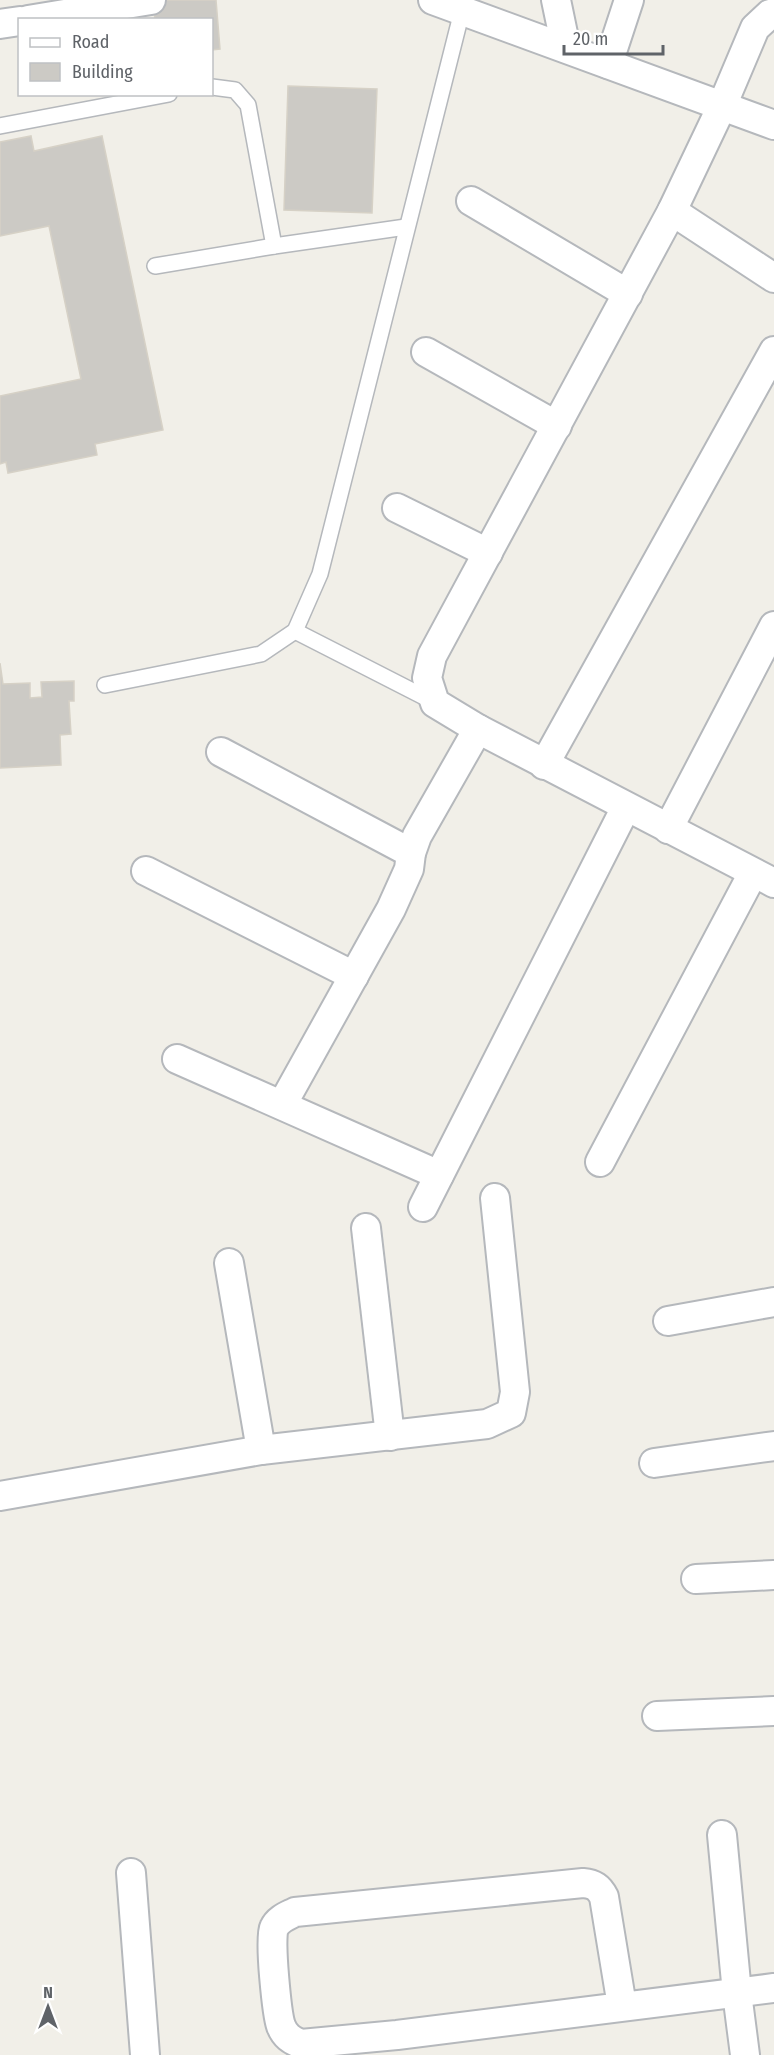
<svg xmlns="http://www.w3.org/2000/svg" width="774" height="2055" font-family="'Fira Sans Condensed',sans-serif">
<style>
.building{fill:#cccac5;stroke:#d6d1c6;stroke-width:1.5}
.lines{fill:none;stroke-linecap:round;stroke-linejoin:round}
.lane-casing{stroke:#b5b8bc;stroke-width:18}
.street-casing{stroke:#b5b8bc;stroke-width:32}
.lane{stroke:#fff;stroke-width:15}
.street{stroke:#fff;stroke-width:28}
</style>
<rect width="100%" height="100%" fill="#f1efe8"/>
<!-- building -->
<g class="building">
<polygon points="167,0 216,0 220,49 212,50 212,20 155,20 153,1"/>
<polygon points="288,86 377,89 372,213 284,210"/>
<polygon points="31,136 34,151 102,136 163,430 95,444 97,455 8,473 6,462 0,464 0,396 81,379 49,226 0,236 0,142"/>
<polygon points="0,663 3,684 30,683 30,698 42,697 41,682 74,681 74,701 69,701 71,734 60,735 61,765 0,768"/>
</g>
<g class="lines">
<!-- lane casing -->
<g class="lane-casing">
<g id="lane">
<polyline points="212,87 235,90 248,105 274,246"/>
<polyline points="0,126 169,94"/>
<polyline points="155,266 274,246 406,227"/>
<polyline points="295,631 434,702"/>
<polyline points="105,685 261,654 295,631 320,574 462,11"/>
</g>
</g>
<!-- street casing -->
<g class="street-casing">
<g id="street">
<polyline points="433,0 774,125"/>
<polyline points="556,0 566,48"/>
<polyline points="774,13 770,14 755,28 722,106 672,211 432,656 427,678 435,703 478,729 774,883"/>
<polyline points="28,20 151,0"/>
<polyline points="0,24 20,21"/>
<polyline points="608,64 629,0"/>
<polyline points="471,201 628,294"/>
<polyline points="672,211 774,278"/>
<polyline points="426,352 557,426"/>
<polyline points="397,508 488,553"/>
<polyline points="221,752 411,853"/>
<polyline points="544,765 774,351"/>
<polyline points="668,829 774,626"/>
<polyline points="146,871 354,976"/>
<polyline points="177,1059 439,1175"/>
<polyline points="282,1105 391,909 409,869 411,853 417,836 478,729"/>
<polyline points="600,1162 753,873"/>
<polyline points="423,1207 626,807"/>
<polyline points="366,1228 390,1436"/>
<polyline points="229,1263 261,1450"/>
<polyline points="668,1321 774,1302"/>
<polyline points="654,1463 774,1446"/>
<polyline points="0,1496 261,1450 487,1424 511,1413 515,1392 495,1198"/>
<polyline points="696,1579 774,1575"/>
<polyline points="657,1716 774,1711"/>
<polyline points="722,1835 737,1993 745,2055"/>
<polyline points="131,1873 145,2055"/>
<path d="M622 2006 604 1897C599 1887 594 1884 583 1883L295 1912C287 1916 278 1919 274 1928 269 1938 277 2015 281 2026 285 2036 291 2040 301 2044L397 2035 774 1988"/>
</g>
</g>
<!-- lane -->
<use href="#lane" class="lane"/>
<!-- street -->
<use href="#street" class="street"/>
</g>
<!-- legend -->
<rect x="18" y="18" width="195" height="78" fill="#ffffff" stroke="#bfc1c3" stroke-width="1.5"/>
<rect x="30" y="38" width="30" height="9" fill="#ffffff" stroke="#bfc1c3" stroke-width="1.5"/>
<text x="72" y="48" font-size="18" fill="#5f6368">Road</text>
<rect x="30" y="63" width="30" height="18" fill="#cccac5" stroke="#bfc1c3" stroke-width="1.5"/>
<text x="72" y="78" font-size="18" fill="#5f6368">Building</text>
<!-- north arrow -->
<g transform="translate(48 2007)" stroke="#ffffff" stroke-width="4.5" paint-order="stroke">
<path d="M0-4.5L10 22L0 15L-10 22Z" fill="#5f6368"/>
<text y="-9" font-size="16" font-weight="bold" text-anchor="middle" fill="#5f6368">N</text>
</g>
<!-- scale -->
<path d="M564 45v9h99v-9" fill="none" stroke="#5f6368" stroke-width="3"/>
<text x="573" y="45" font-size="18" fill="#5f6368" stroke="#ffffff" stroke-width="4.5" paint-order="stroke">20 m</text>
</svg>
